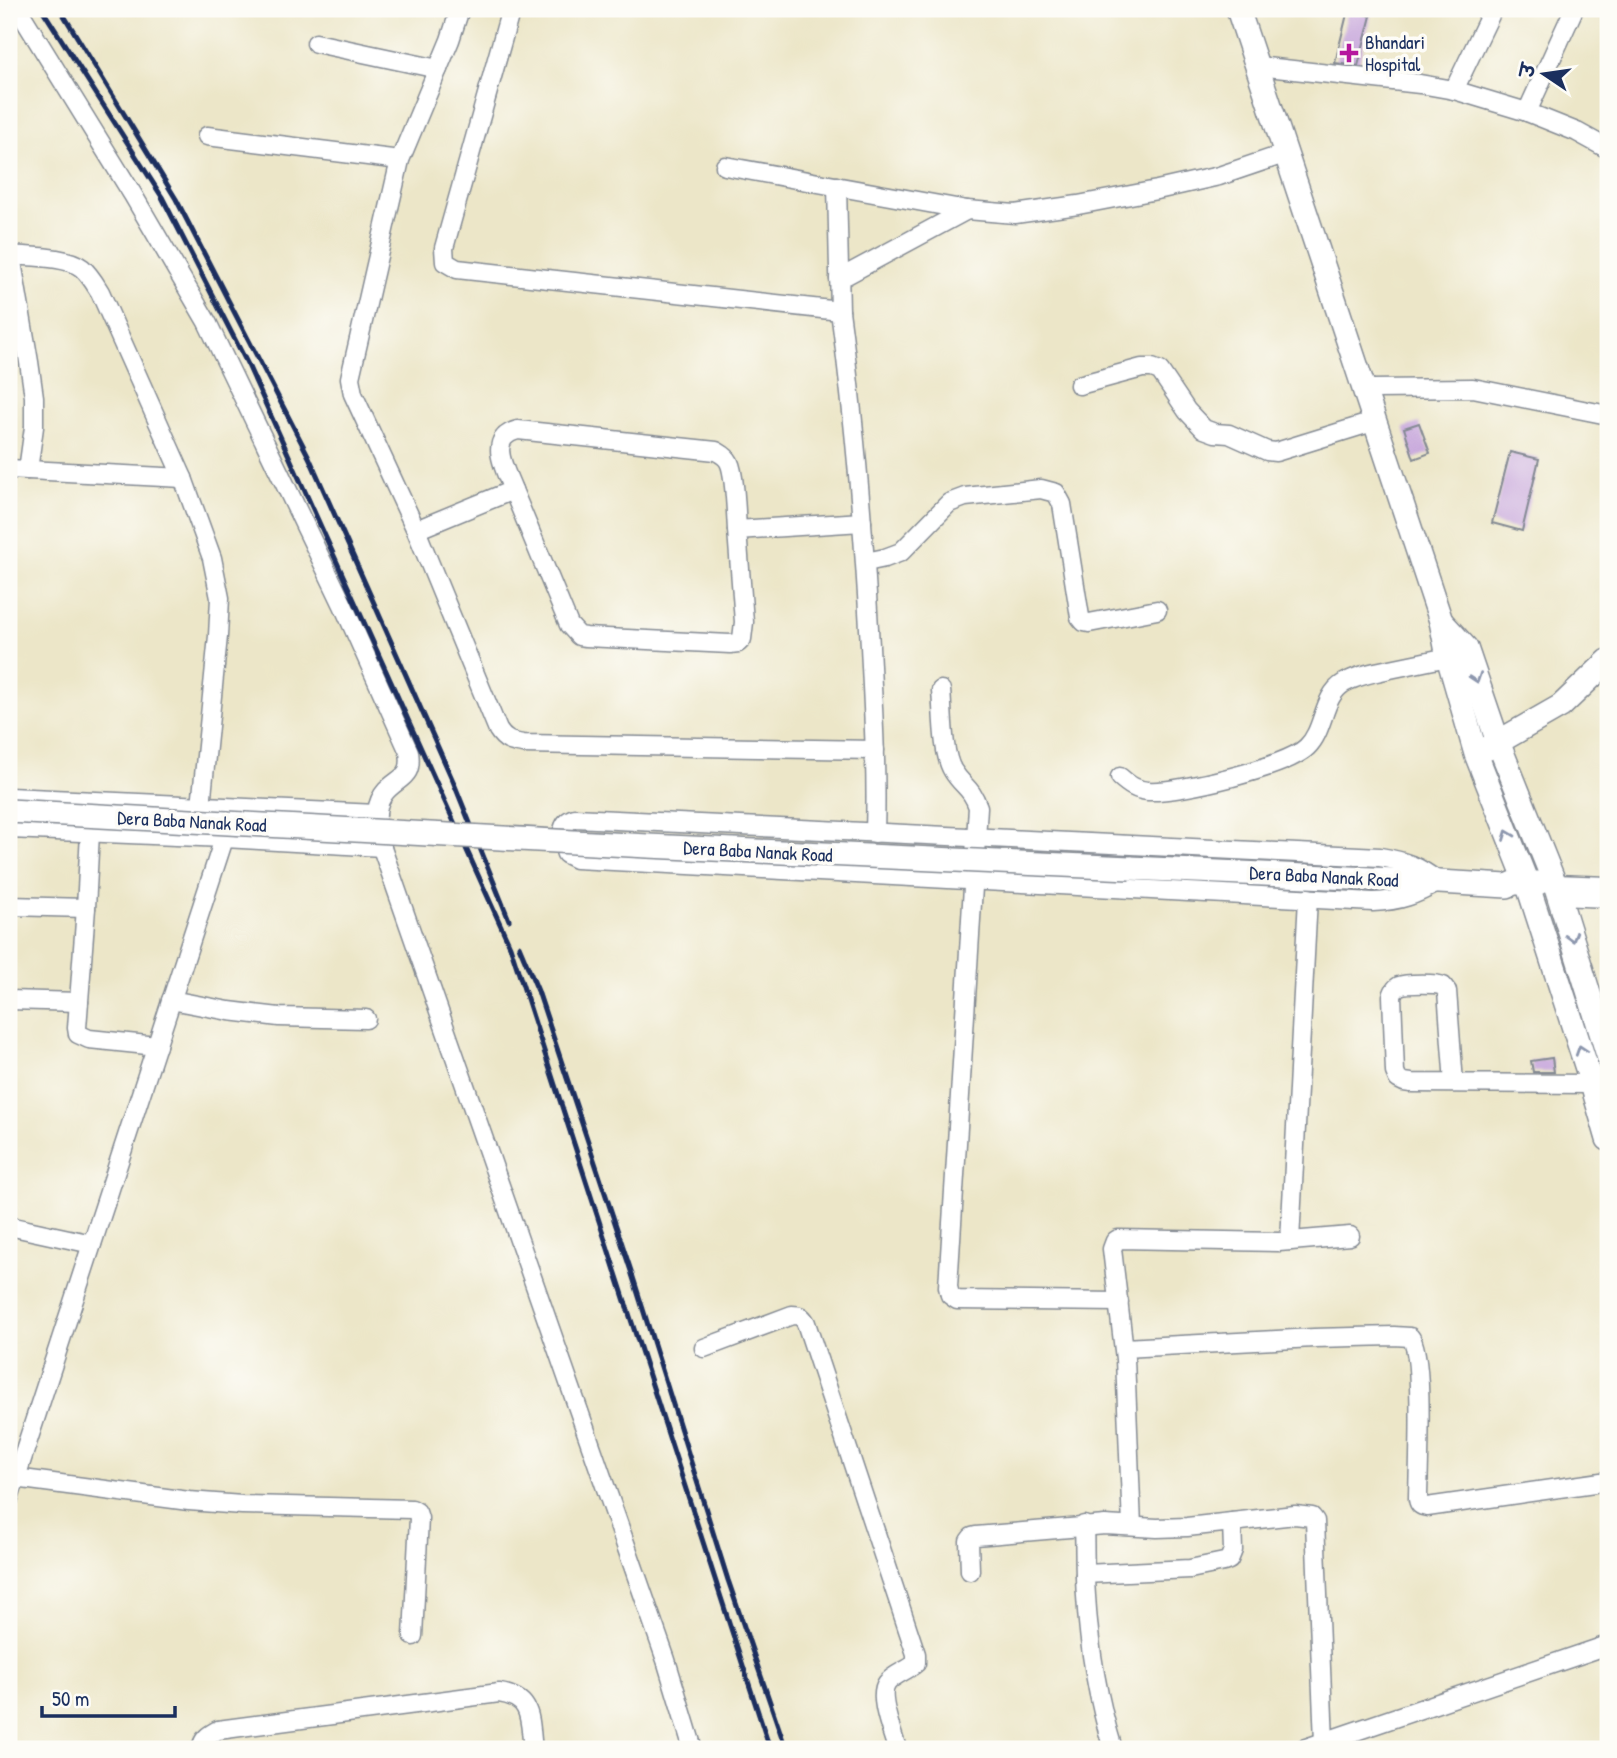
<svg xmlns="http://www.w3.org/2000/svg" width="1617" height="1758" font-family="'Patrick Hand','Playpen Sans Deva',sans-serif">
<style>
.building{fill:#c8a8dc}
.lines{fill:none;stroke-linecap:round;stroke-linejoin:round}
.minor-casing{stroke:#848a93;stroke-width:21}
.major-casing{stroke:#848a93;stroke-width:26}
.minor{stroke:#fff;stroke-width:18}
.major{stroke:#fff;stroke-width:23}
.rail{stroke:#1b2f5e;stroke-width:5}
.major-bridge-casing{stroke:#848a93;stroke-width:26;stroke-linecap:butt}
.major-bridge{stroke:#fff;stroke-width:23}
.oneway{stroke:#8d97ae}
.poi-dot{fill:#b5179e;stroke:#fdfcf7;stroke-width:2.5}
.labels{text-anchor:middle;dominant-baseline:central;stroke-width:7;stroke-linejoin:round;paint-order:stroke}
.poi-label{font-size:19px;fill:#1b2f5e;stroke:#fdfcf7;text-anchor:start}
.street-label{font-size:19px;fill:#1b2f5e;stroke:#fdfcf7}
</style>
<rect width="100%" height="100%" fill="#fdfcf7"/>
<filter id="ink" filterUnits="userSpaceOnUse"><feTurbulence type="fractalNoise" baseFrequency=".0143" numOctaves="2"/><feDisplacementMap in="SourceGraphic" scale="14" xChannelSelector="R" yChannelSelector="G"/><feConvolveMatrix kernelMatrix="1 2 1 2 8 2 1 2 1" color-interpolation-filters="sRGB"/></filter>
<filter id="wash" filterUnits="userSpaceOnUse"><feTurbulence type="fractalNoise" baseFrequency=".00686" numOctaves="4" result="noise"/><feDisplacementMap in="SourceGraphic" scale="28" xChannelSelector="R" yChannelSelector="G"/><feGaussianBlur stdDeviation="1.57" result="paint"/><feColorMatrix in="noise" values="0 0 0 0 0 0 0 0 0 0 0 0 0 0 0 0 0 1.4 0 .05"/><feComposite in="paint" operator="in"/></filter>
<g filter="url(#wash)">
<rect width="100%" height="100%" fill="#ece6c8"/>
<g id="blocks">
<!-- building -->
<g class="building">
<polygon points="1348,10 1371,16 1358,66 1335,63"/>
<polygon points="1419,423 1430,453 1414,459 1404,428"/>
<polygon points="1510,452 1539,459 1522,531 1492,523"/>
<polygon points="1552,1058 1554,1072 1533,1072 1531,1061"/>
</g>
</g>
</g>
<g filter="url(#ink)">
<use href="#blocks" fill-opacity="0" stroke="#848a93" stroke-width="2"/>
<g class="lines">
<!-- minor casing -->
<g class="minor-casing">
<g id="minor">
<path d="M18 9 133 195 207 322 343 605 409 752C413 778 400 776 386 791 375 803 376 820 377 834L666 1660 693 1749"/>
<path d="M460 9 450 40 400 160 350 378 353 394 416 530 498 730C505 741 511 742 523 744L875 750"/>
<path d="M511 9 444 248 445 262 457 269 840 311C855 422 864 534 870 646 873 708 877 770 875 833"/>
<polyline points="316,43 438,69"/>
<polyline points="1258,66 1420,84 1454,90 1527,112 1577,132 1608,149"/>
<polyline points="1454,90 1493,9"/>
<polyline points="1527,112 1574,9"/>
<polyline points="207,136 400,160"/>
<polyline points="725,166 967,210 1015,214 1078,205 1157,190 1219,176 1287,153"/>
<polyline points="837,186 840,311"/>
<path d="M9 255C29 257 67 256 82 268 90 275 95 284 100 292L183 478 212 558 220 598 218 636 201 806"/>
<polyline points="11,256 29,362 34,397 34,427 28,470"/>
<polyline points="839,279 967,210"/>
<polyline points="1079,385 1142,368 1152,368 1160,371 1187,411 1204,429 1215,433 1229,434 1267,451 1276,452 1376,421"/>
<polyline points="1373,389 1473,388 1608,415"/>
<polyline points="9,469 183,478"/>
<polyline points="513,490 569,625 579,636 586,637 730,644 738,643 742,639 744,622 737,530"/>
<path d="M416 530 513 490C505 469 486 438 518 430L716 451C721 454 726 456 729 462 735 474 736 514 737 530L862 522"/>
<polyline points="866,562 885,558 901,552 949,503 965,497 1041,489 1056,493 1062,504 1080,617 1084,622 1089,623 1157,610"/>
<path d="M941 690C943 711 942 754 953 771 963 787 971 787 978 807L948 1287 950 1295 957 1300 1119 1302"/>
<path d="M1120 777C1129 785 1136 790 1148 791 1178 793 1287 767 1307 747 1325 730 1322 696 1344 683 1358 675 1375 672 1390 669 1409 665 1429 661 1448 657"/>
<polyline points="9,797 377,814"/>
<path d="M575 818 1380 857C1405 861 1418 866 1439 882 1415 895 1401 901 1373 902L576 859 566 854C561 841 559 822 575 818Z"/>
<polyline points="9,829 224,838 382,847"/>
<polyline points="90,833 86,908 77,1028 78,1034 89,1039 157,1046"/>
<polyline points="1555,884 1608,886"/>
<polyline points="1559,896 1608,898"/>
<polyline points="9,906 86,908"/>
<polyline points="9,1000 79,1002"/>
<polyline points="171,1000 229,1011 279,1017 366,1019"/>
<path d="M1454 1083 1447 991C1445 989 1444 987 1443 986 1437 983 1406 983 1399 986 1394 989 1394 991 1392 996L1395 1072 1398 1079 1404 1082 1411 1083 1592 1084"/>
<polyline points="9,1226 92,1244"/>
<polyline points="1290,1241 1308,898"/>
<path d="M704 1348 792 1315C799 1315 802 1316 806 1323L916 1654V1663C907 1671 894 1674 887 1683 877 1696 893 1734 897 1749"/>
<path d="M1124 1348 1314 1338 1394 1336 1410 1337C1425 1353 1418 1472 1418 1499 1419 1505 1421 1506 1427 1507L1608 1481"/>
<polyline points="15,1478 189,1501 242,1505 412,1509 417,1512 419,1518 413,1636"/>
<polyline points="9,1499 234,808"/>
<path d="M1084 1525C1085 1549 1084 1572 1086 1596 1089 1648 1098 1700 1113 1749"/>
<polyline points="1132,1526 1125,1359 1112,1249 1115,1241 1118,1239 1279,1242 1350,1236"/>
<polyline points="970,1571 969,1541 972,1537 976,1536 1105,1525 1157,1528 1187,1527 1295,1515 1312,1517 1315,1521 1324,1742"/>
<polyline points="1085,1574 1190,1569 1224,1562 1229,1560 1233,1550 1232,1522"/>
<path d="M201 1749C203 1738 209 1735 218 1730L499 1693C534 1698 529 1720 533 1749"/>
<polyline points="1303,1749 1608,1645"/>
</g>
</g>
<!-- major casing -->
<g class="major-casing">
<g id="major">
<polyline points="1238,9 1441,621 1448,657 1476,754 1527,883 1592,1084 1608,1139"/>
<polyline points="1441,621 1466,648 1498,742 1555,884 1608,1055"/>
<polyline points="1486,749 1561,706 1608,661"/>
<polyline points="1130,868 1439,882 1507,886 1514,883 1538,883"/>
</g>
</g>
<!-- minor -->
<use href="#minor" class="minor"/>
<!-- major -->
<use href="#major" class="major"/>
<!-- rail -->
<g class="rail">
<polyline points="42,9 162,197 248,365 510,946 770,1749"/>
<polyline points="60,9 176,199 309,457 453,781 509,920"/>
<polyline points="519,946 538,991 631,1271 728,1580 786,1749"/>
</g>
<!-- major-bridge casing -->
<g class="major-bridge-casing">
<polyline id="major-bridge" points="9,811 648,846 1130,868"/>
</g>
<!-- major-bridge -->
<use href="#major-bridge" class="major-bridge"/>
</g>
<!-- one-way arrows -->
<defs><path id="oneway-chevron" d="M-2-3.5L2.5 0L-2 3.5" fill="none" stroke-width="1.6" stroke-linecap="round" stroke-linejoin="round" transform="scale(1.75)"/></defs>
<g class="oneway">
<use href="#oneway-chevron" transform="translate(1476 678) rotate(71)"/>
<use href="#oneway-chevron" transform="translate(1508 835) rotate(-111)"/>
<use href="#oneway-chevron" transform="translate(1572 937) rotate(73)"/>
<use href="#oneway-chevron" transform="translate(1581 1050) rotate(-108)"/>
</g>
</g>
<!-- markers -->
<path class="poi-dot" d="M1345.5 42.5h7v7h7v7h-7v7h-7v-7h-7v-7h7z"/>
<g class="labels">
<!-- poi labels -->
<g class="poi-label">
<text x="1365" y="42">Bhandari<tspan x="1365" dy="22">Hospital</tspan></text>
</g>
<!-- street labels -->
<g class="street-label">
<text transform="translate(192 821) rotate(3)">Dera Baba Nanak Road</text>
<text transform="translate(758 851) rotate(3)">Dera Baba Nanak Road</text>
<text transform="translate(1324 876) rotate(3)">Dera Baba Nanak Road</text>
</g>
</g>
<!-- margin -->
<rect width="1617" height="1758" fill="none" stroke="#fdfcf7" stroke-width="35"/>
<!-- north arrow -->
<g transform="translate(1544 74) rotate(283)" stroke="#fdfcf7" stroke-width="5" paint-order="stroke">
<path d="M0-5L12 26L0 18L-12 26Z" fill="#1b2f5e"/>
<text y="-10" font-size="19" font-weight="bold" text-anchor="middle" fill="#1b2f5e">उ</text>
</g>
<!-- scale -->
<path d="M42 1706v10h133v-10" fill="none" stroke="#1b2f5e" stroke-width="3.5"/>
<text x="52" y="1706" font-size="21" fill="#1b2f5e" stroke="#fdfcf7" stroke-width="5" paint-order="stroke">50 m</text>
</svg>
